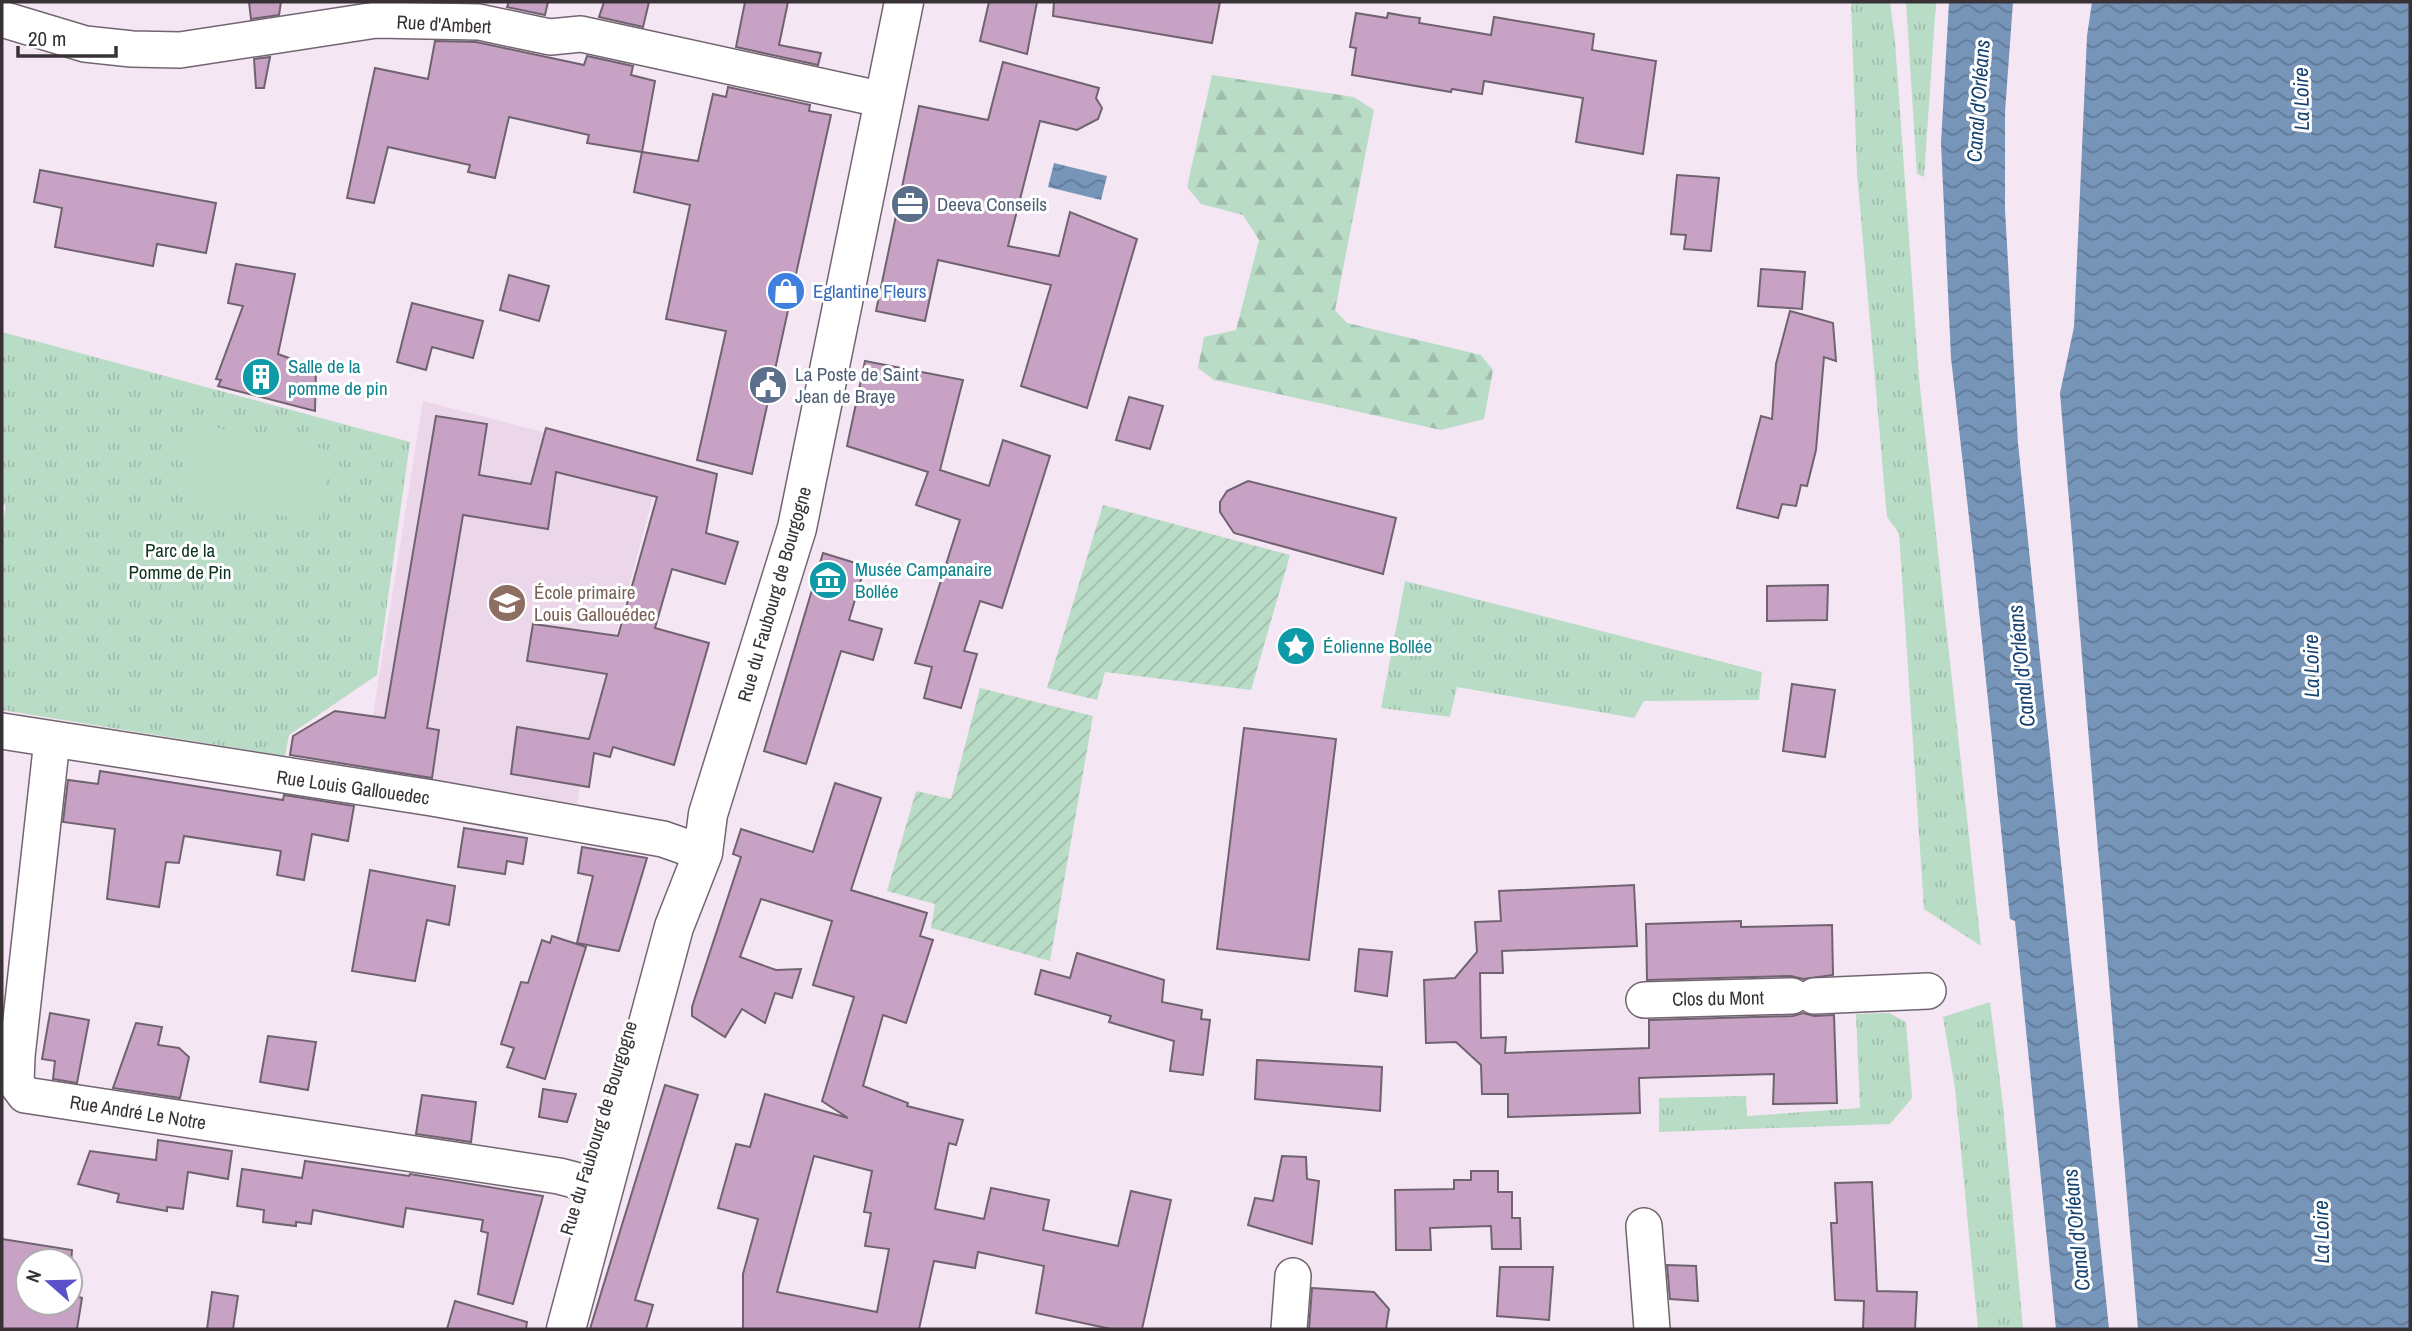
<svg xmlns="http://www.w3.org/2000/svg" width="2412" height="1331" font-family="'Archivo Narrow',sans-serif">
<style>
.built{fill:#ecd7ea}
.grass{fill:url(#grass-tufts)}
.forest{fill:url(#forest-firs)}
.garden{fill:url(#garden-furrows)}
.pitch{fill:#b9dcc6}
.water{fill:url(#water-waves)}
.building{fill:#c8a2c5;stroke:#70636f;stroke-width:2;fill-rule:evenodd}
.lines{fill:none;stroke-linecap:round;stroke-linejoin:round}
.minor-casing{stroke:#726571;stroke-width:38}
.major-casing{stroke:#726571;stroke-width:41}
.minor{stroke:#fff;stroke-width:35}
.major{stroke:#fff;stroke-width:38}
.labels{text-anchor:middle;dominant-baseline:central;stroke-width:6;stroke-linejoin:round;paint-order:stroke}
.street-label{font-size:19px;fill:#383237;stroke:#fff}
.service-label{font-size:19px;fill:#4e5e75;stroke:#fff;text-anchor:start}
.shop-label{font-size:19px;fill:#366cbe;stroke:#fff;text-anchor:start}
.culture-label{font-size:19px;fill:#0d838f;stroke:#fff;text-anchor:start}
.park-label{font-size:19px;fill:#0b321e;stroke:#fff}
.education-label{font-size:19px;fill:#785e54;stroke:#fff;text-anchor:start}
.water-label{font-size:21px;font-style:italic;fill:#154271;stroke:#fff}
</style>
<defs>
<pattern id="grass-tufts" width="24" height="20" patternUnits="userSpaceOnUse" patternTransform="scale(1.75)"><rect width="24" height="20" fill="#b9dcc6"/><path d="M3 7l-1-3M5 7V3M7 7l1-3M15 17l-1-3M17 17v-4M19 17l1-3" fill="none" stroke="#a0bdab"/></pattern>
<pattern id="forest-firs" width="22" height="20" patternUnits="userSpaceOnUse" patternTransform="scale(1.75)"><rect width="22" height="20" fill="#b9dcc6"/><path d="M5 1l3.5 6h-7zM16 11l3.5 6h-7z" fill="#a0bdab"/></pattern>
<pattern id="garden-furrows" width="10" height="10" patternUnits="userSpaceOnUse" patternTransform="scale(1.75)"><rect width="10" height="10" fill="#b9dcc6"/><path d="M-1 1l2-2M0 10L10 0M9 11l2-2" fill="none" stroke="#a0bdab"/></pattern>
<pattern id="water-waves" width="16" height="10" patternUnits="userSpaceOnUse" patternTransform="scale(1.75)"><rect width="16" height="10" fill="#7695b9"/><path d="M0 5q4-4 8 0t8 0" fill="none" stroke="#627a97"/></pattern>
</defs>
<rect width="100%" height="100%" fill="#f5e6f4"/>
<!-- built -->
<polygon class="built" points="423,401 662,463 587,743 577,804 364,771"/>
<!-- grass -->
<g class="grass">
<polygon points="1851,2 1890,2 1895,41 1919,378 1981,946 1924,909 1899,533 1887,517 1857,173"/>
<polygon points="1906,2 1936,2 1924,177 1917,174"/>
<polygon points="2,332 410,442 377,675 289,735 285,756 2,710 2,529 6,505 2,504"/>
<polygon points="1405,581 1762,672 1759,700 1644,701 1634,718 1457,687 1450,717 1381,708"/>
<polygon points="1990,1002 2003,1106 2023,1329 1978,1329 1955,1088 1943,1017"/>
<polygon points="1889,1013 1906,1022 1912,1098 1890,1124 1659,1132 1659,1098 1746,1096 1747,1116 1860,1108 1856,1014"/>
</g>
<!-- forest -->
<polygon class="forest" points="1212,75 1354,97 1374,110 1335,310 1347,323 1481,355 1493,370 1484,419 1441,430 1214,380 1198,368 1204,337 1236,330 1259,240 1243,215 1201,204 1187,187"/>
<!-- garden -->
<g class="garden">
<polygon points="1103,505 1290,555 1251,690 1105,672 1097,700 1047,688"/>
<polygon points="980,688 1093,716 1050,961 931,928 935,904 887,891 916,791 951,799"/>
</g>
<!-- pitch -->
<polygon class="pitch" points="192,423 333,451 318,523 177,495"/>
<!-- water -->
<g class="water">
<polygon points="1949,2 2013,2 2005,112 2005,209 2018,443 2109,1329 2056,1329 2015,921 2010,919 1975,571 1951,358 1941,143"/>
<polygon points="2092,2 2410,2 2410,1329 2138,1329 2060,393 2074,327 2087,36"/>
<polygon points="1054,163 1107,176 1101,200 1048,187"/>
</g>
<!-- building -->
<g class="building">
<polygon points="249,2 281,2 279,15 251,19"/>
<polygon points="509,2 548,2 545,15 507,7"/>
<polygon points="604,2 649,2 643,27 599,17"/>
<polygon points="745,2 788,2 779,45 821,53 818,65 736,47"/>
<polygon points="989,2 1037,2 1027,54 980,41"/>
<polygon points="1054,2 1220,2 1212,43 1053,16"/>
<polygon points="1356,13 1387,18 1388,13 1405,16 1420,18 1419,23 1491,35 1494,17 1594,34 1592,50 1656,61 1643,154 1576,142 1583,98 1484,81 1482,94 1452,89 1451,92 1352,75 1356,48 1350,47"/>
<polygon points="435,41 476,42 584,65 587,56 633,66 631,75 655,81 642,152 587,143 589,135 509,117 495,178 468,172 470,165 388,147 374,203 347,198 375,68 428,79"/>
<polygon points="270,57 264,88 256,88 254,59"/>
<polygon points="1003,62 1099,88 1096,98 1102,108 1098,119 1077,130 1040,121 1008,246 1059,256 1070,212 1137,239 1087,408 1021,386 1051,285 938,260 925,321 876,311 919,106 988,120"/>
<polygon points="728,87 810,105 809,111 831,115 752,474 697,460 726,331 666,319 690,205 634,192 642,152 698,161 713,94 726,97"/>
<polygon points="40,170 216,203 206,253 157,244 153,266 55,247 62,208 34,202"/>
<polygon points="1677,175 1719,178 1711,251 1684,249 1686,235 1671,234"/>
<polygon points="236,264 295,274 278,354 316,368 315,411 218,386 221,380 216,379 243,306 228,303"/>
<polygon points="1761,269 1805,272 1802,309 1758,306"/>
<polygon points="509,275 549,286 539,321 500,310"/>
<polygon points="412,303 483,321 473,358 432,347 426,370 397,362"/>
<polygon points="1790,311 1833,323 1836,361 1824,357 1816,450 1807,486 1801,485 1796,506 1782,504 1778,518 1737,508 1761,416 1772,419 1776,364"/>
<polygon points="865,361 963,380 940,470 989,486 1003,440 1050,456 1002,608 980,601 964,651 977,654 961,708 924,698 932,667 915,663 960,520 916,505 928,472 847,446"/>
<polygon points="1129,397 1163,406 1150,449 1116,440"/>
<polygon points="436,416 487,424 479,475 531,484 546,428 717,474 706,533 738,542 725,584 672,569 655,628 709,643 674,765 613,747 610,757 594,753 589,787 511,774 517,727 589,739 607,674 527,661 533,624 618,636 657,497 556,472 548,529 463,515 427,728 439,730 432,778 290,755 293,736 335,711 385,718"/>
<polygon points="1248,481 1396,518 1383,574 1234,533 1220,512 1220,502 1227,491"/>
<polygon points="823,553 865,566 849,620 882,629 873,660 841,651 806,764 764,751"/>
<polygon points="1828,585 1827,620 1767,621 1767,586"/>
<polygon points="1792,684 1835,690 1825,757 1783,751"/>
<polygon points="1244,728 1336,739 1309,960 1217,949"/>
<polygon points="100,771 283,800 284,795 354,806 348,841 312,834 304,880 277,875 281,851 184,836 179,863 166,862 159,907 107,899 115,829 63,822 68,780 98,784"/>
<path d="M835 783 881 798 851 890 927 913 920 936 933 940 906 1023 883 1015 863 1086 908 1103 907 1106 963 1120 956 1145 949 1143 935 1209 984 1219 991 1188 1049 1200 1043 1230 1118 1246 1131 1191 1171 1200 1142 1329H1111L1036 1313 1044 1266 978 1252 975 1268 934 1261 919 1329H743V1274L758 1219 718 1208 736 1144 750 1147 765 1094 848 1118 822 1101 854 997 813 985 832 921 761 899 740 957 776 970 801 969 792 998 775 993 765 1023 742 1009 725 1037 692 1016V1007L741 857 733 854 741 829 813 852ZM814 1156 872 1171 864 1212 871 1213 865 1246 889 1249 877 1312 777 1292Z"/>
<polygon points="464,828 527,838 523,864 507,861 505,874 458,867"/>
<polygon points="582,847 647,858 619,951 577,943 593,876 578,873"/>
<polygon points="370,870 455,886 449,925 427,920 415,981 352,971"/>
<polygon points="1634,885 1637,946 1502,951 1503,973 1480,973 1481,1038 1506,1037 1505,1053 1649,1048 1649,1020 1793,1016 1803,1013 1814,1016 1834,1015 1837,1103 1773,1104 1774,1074 1669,1077 1639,1078 1640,1113 1508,1117 1508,1094 1482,1094 1481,1065 1456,1042 1426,1043 1424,980 1455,978 1477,952 1475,922 1501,921 1499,891"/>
<polygon points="1741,921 1741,927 1832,925 1833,975 1803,979 1791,976 1647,980 1646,924"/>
<polygon points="552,936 586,947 545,1079 507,1067 514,1048 501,1044 521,982 528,983 542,940 550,943"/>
<polygon points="1359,949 1392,952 1387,996 1355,991"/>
<polygon points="1077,953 1164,980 1162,1002 1202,1010 1201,1019 1210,1020 1203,1075 1170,1071 1174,1041 1109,1022 1111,1016 1035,994 1041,970 1070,978"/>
<polygon points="50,1013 89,1020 77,1083 53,1079 55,1061 42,1059"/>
<polygon points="136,1023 162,1027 158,1045 179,1048 189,1057 180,1098 113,1088"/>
<polygon points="268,1036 316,1042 308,1090 260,1082"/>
<polygon points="1257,1060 1382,1067 1380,1111 1255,1099"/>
<polygon points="665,1085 698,1095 635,1300 653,1305 646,1329 590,1329"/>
<polygon points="543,1089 576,1094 567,1122 539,1117"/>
<polygon points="422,1095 476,1102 471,1142 416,1134"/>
<polygon points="158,1140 232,1151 228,1179 188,1172 183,1209 167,1207 167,1211 117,1202 119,1194 78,1184 90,1151 156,1160"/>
<polygon points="1282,1156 1306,1157 1307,1179 1319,1181 1312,1244 1248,1225 1255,1198 1273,1201"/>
<polygon points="305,1161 409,1176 410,1174 543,1196 513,1304 478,1294 488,1233 481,1231 483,1220 406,1208 403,1227 313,1210 311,1224 296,1222 296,1226 263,1222 264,1210 237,1206 242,1169 302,1178"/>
<polygon points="1471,1171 1498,1171 1498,1192 1512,1192 1512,1218 1520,1218 1521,1249 1492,1249 1491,1226 1430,1228 1431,1250 1396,1250 1395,1190 1454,1189 1454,1180 1471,1180"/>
<polygon points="1872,1182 1877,1291 1917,1292 1915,1329 1863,1329 1864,1301 1835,1300 1831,1223 1837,1223 1835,1183"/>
<polygon points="2,1239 72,1250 70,1276 70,1261 28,1261 28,1303 70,1303 70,1282 78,1284 76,1296 82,1298 77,1329 2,1329"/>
<polygon points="1667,1265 1696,1266 1698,1301 1670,1299"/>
<polygon points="1500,1267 1553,1267 1549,1320 1497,1316"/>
<polygon points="1312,1288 1374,1292 1389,1309 1386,1329 1309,1329"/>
<polygon points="212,1292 238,1296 233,1329 207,1329"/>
<polygon points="455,1301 527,1322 526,1329 447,1329"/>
</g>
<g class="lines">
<!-- minor casing -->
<g class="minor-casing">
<g id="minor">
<polyline points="2,19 85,44 132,49 180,50 376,20 479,22 550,37 581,34 884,100"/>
<polyline points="2,731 432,798 663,839 703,853"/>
<polyline points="52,740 17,1056 16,1083 25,1095 559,1176 605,1188"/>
<polyline points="1814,996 1928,991"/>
<polyline points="1644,1000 1792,996"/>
<polyline points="1644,1226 1652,1329"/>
<polyline points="1289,1329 1293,1276"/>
</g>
</g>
<!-- major casing -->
<g class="major-casing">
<polyline id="major" points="566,1329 674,927 703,853 708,814 797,528 904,2"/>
</g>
<!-- minor -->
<use href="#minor" class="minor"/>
<!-- major -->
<use href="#major" class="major"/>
</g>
<!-- icons -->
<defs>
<g id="office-disc" transform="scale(2.0125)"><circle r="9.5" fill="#5c6f8a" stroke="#fff"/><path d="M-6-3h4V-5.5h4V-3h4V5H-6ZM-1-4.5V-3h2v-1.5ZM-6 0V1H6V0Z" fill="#fff"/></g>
<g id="shop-disc" transform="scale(2.0125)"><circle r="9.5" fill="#3f7fe0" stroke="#fff"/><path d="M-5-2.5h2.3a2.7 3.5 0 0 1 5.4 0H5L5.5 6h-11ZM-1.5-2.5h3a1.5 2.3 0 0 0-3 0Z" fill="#fff"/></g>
<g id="building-disc" transform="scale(2.0125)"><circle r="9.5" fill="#0f9aa8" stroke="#fff"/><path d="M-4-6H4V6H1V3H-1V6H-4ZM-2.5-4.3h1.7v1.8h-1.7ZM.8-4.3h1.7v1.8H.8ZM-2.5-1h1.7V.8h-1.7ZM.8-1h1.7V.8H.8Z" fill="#fff"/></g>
<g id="civic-disc" transform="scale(2.0125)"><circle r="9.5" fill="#5c6f8a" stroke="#fff"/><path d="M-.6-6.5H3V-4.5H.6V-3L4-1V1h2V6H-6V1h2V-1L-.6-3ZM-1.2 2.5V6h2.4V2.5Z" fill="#fff"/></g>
<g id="museum-disc" transform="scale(2.0125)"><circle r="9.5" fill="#0f9aa8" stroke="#fff"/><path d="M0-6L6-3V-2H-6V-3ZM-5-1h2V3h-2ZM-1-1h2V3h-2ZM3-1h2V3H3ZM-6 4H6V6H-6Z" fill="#fff"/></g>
<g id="school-disc" transform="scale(2.0125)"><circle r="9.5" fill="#8d6e63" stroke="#fff"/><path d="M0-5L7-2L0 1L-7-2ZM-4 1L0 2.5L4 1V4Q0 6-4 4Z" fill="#fff"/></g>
<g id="sight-disc" transform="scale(2.0125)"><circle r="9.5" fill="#0f9aa8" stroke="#fff"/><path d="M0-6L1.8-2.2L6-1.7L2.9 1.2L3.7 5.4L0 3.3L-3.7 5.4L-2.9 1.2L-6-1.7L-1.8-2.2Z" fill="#fff"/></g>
</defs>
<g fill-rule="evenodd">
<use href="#office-disc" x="910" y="204"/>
<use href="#shop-disc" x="786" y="291"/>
<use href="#building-disc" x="261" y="377"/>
<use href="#civic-disc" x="768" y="385"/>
<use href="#museum-disc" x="828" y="580"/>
<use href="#school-disc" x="507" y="603"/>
<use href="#sight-disc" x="1296" y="646"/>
</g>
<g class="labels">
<!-- street labels -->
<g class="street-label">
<text transform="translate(444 24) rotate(3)">Rue d'Ambert</text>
<text transform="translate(774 594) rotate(-74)">Rue du Faubourg de Bourgogne</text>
<text transform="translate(353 787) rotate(8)">Rue Louis Gallouedec</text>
<text transform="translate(1718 998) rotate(-1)">Clos du Mont</text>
<text transform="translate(138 1112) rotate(9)">Rue André Le Notre</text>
<text transform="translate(598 1128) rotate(-73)">Rue du Faubourg de Bourgogne</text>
</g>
<!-- service labels -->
<g class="service-label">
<text x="937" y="204">Deeva Conseils</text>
<text x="795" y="374">La Poste de Saint<tspan x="795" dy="22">Jean de Braye</tspan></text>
</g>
<!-- shop labels -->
<g class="shop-label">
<text x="813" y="291">Eglantine Fleurs</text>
</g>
<!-- culture labels -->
<g class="culture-label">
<text x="288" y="366">Salle de la<tspan x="288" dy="22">pomme de pin</tspan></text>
<text x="855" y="569">Musée Campanaire<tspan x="855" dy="22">Bollée</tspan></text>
<text x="1323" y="646">Éolienne Bollée</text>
</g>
<!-- park labels -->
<g class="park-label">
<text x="180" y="550">Parc de la<tspan x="180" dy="22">Pomme de Pin</tspan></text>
</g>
<!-- education labels -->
<g class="education-label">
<text x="534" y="592">École primaire<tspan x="534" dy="22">Louis Gallouédec</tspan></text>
</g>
<!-- water labels -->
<g class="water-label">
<text transform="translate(2301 99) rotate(-91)">La Loire</text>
<text transform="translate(1978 101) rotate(-86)">Canal d'Orléans</text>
<text transform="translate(2021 666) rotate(-96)">Canal d'Orléans</text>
<text transform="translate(2311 666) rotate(-91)">La Loire</text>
<text transform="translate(2076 1230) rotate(-96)">Canal d'Orléans</text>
<text transform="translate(2321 1232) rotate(-91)">La Loire</text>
</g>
</g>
<!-- border -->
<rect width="2412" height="1331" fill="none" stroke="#383237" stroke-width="7"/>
<!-- north arrow -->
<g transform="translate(49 1282) rotate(290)"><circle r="33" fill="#ffffff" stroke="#afadaf" stroke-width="2"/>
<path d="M0-5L12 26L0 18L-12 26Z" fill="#5b52ca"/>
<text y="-10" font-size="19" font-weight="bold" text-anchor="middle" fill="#383237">N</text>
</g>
<!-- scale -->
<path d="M18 46v10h98v-10" fill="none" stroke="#383237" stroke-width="3.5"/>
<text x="28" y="46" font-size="21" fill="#383237" stroke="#ffffff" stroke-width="5" paint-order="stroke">20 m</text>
</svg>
